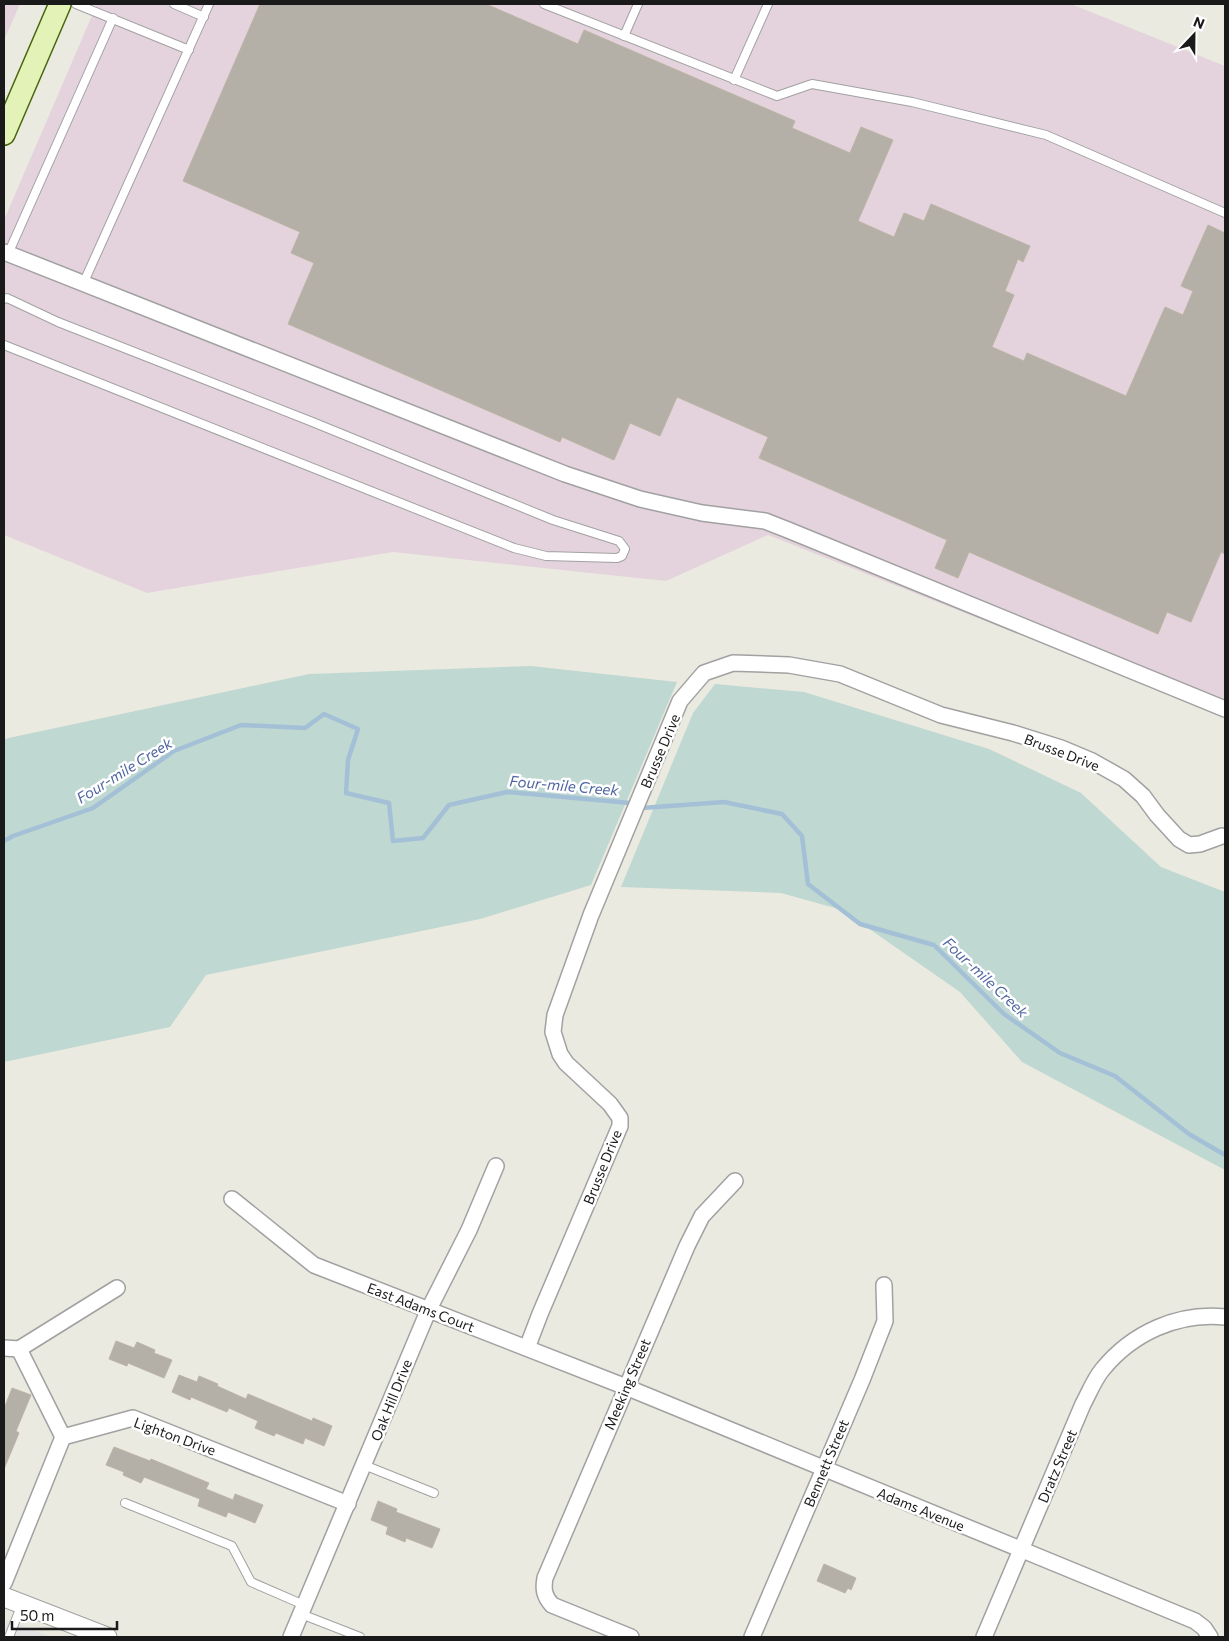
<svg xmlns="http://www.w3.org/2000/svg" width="1229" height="1641" font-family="Commissioner,sans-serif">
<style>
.industrial{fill:#e4d3dd}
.wetland{fill:#bfd8d2}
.parking{fill:#e2e2e2}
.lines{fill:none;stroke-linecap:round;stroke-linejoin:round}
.stream{stroke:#a4c0d6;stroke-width:4.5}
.building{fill:#b4b0a7;stroke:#bcb4a4}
.service-casing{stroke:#a1a1a1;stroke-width:10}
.minor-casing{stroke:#a1a1a1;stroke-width:18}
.tertiary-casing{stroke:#a1a1a1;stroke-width:21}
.secondary-casing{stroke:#49660d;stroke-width:24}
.service{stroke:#fff;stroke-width:8}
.minor{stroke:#fff;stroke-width:15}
.tertiary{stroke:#fff;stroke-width:19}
.secondary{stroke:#e3f3b7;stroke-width:21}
.labels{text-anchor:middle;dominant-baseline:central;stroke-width:5;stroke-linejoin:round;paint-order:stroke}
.street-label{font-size:14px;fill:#1a1a1a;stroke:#fff}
.water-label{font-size:15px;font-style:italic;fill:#5066a1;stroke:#fff}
</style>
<rect width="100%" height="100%" fill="#ebeae1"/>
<!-- industrial -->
<g class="industrial">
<polygon points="4,4 20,4 4,40"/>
<polygon points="97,4 1071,4 1225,66 1225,716 768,535 666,581 393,552 147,593 4,535 4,220"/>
</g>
<!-- wetland -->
<g class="wetland">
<polygon points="531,666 677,682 591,885 480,919 206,975 170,1027 4,1062 4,739 309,674"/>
<polygon points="715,684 804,692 989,749 1081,793 1161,867 1225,892 1225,1170 1022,1062 960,992 842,910 781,893 621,887 693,713"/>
</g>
<!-- parking -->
<polygon class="parking" points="8,1620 52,1637 4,1637 4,1632"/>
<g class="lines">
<!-- stream -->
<g class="stream">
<polyline points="642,808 724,802 782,814 802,836 808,884 860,924 934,945 1004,1014 1060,1053 1115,1076 1189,1134 1225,1155"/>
<polyline points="4,841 13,836 93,808 174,751 241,725 305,728 324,714 358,729 348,760 346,793 389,803 393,841 423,838 449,805 507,792 630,803"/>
</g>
</g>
<!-- building -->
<g class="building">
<polygon points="260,4 486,4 578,44 584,30 795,121 792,128 850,153 861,127 893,140 858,221 894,237 904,213 924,221 931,204 1030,246 1023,262 1018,259 1005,291 1014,295 992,347 1024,361 1027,353 1126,396 1165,307 1183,315 1193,291 1181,286 1208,225 1225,233 1225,554 1221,552 1191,622 1167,612 1158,634 969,552 958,578 935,568 947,540 759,458 768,437 677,397 660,436 630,423 614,460 562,437 560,442 288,324 314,263 291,253 300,232 183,181"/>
<polygon points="116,1341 134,1348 137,1342 155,1350 154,1353 172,1360 164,1378 128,1363 127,1366 109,1359"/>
<polygon points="179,1375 197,1382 199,1376 218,1384 217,1386 246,1399 248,1394 312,1421 313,1418 332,1426 324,1446 305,1438 303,1444 276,1433 274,1436 255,1428 258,1421 229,1408 227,1412 191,1397 190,1400 172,1392"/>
<polygon points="12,1388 31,1395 16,1431 19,1433 4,1469 4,1409"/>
<polygon points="114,1447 150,1461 151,1459 209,1483 206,1489 233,1500 235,1494 263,1505 255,1523 228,1512 226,1517 198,1506 200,1499 144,1477 141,1483 123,1475 124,1472 106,1465"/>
<polygon points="378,1501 397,1509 396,1512 440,1529 432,1548 406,1538 405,1542 386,1534 388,1527 371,1520"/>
<polygon points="824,1564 856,1578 851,1590 848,1588 845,1593 817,1581"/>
</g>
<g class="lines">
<!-- service casing -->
<g class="service-casing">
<g id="service">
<polyline points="76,4 189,50"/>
<polyline points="174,4 204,17"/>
<polyline points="544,4 777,96 812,84 912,102 1046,135 1225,213"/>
<polyline points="624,36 638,4"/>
<polyline points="734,80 768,4"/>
<polyline points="8,254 113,18"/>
<polyline points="83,284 209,4"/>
<polyline points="4,299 7,298 58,322 310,421 553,520 619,541 625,549 622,556 617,558 546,556 514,548 4,345"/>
<polyline points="364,1465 434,1493"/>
<polyline points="125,1503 232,1546 251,1582 304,1605"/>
<polyline points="301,1614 360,1637"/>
<polyline points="9,1637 22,1604"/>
</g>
</g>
<!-- minor casing -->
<g class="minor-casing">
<g id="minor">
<polyline points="4,252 565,474 640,499 702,513 765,521 788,530 1225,709"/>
<polyline points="232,1199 314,1265 626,1387 1195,1621 1204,1628 1210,1637"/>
<polyline points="4,1348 19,1349 117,1288"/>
<polyline points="527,1348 540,1314 620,1126 620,1118 610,1104 566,1063 560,1054 553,1032 555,1015 591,915 680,701 704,673 733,663 789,665 840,674 941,715 1013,733 1061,748 1092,761 1124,779 1143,796 1157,815 1179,839 1189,845 1200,844 1222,836"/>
<polyline points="19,1349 63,1437"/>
<polyline points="4,1583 63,1437 133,1418 348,1504"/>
<polyline points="291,1637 429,1309 469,1230 496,1166"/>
<path d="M631 1637 552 1605C544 1596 543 1589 545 1578L687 1246 702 1216 735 1181"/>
<polyline points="752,1637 862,1380 885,1321 884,1285"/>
<path d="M984 1637 1083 1404C1089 1393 1094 1380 1102 1370 1132 1333 1178 1312 1225 1317"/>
</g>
</g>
<!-- tertiary casing -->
<g class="tertiary-casing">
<polyline id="tertiary" points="4,1597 107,1637"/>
</g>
<!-- secondary casing -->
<g class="secondary-casing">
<polyline id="secondary" points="4,134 60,4"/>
</g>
<!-- service -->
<use href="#service" class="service"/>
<!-- minor -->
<use href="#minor" class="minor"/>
<!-- tertiary -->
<use href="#tertiary" class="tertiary"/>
<!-- secondary -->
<use href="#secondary" class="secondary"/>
</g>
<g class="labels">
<!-- street labels -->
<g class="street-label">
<text transform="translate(660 751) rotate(-67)">Brusse Drive</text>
<text transform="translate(1062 752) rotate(21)">Brusse Drive</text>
<text transform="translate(602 1167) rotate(-68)">Brusse Drive</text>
<text transform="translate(421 1307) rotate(21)">East Adams Court</text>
<text transform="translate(627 1384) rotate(-67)">Meeking Street</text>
<text transform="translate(391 1400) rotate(-68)">Oak Hill Drive</text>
<text transform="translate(175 1436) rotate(20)">Lighton Drive</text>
<text transform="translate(826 1463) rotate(-67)">Bennett Street</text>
<text transform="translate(1057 1466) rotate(-67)">Dratz Street</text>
<text transform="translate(921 1509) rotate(22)">Adams Avenue</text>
</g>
<!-- water labels -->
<g class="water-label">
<text transform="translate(124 770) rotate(-32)">Four-mile Creek</text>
<text transform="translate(564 785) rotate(5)">Four-mile Creek</text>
<text transform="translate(986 977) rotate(43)">Four-mile Creek</text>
</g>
</g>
<!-- border -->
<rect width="1229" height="1641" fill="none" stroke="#1a1a1a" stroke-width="10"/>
<!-- north arrow -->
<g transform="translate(1194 35) rotate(22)" stroke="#ffffff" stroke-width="4" paint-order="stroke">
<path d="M0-4L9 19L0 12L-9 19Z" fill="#1a1a1a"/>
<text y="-8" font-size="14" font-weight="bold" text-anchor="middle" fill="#1a1a1a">N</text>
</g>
<!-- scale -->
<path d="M12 1621v8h105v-8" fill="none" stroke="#1a1a1a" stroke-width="2.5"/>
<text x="20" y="1621" font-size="15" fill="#1a1a1a" stroke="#ffffff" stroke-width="4" paint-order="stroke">50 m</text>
</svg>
